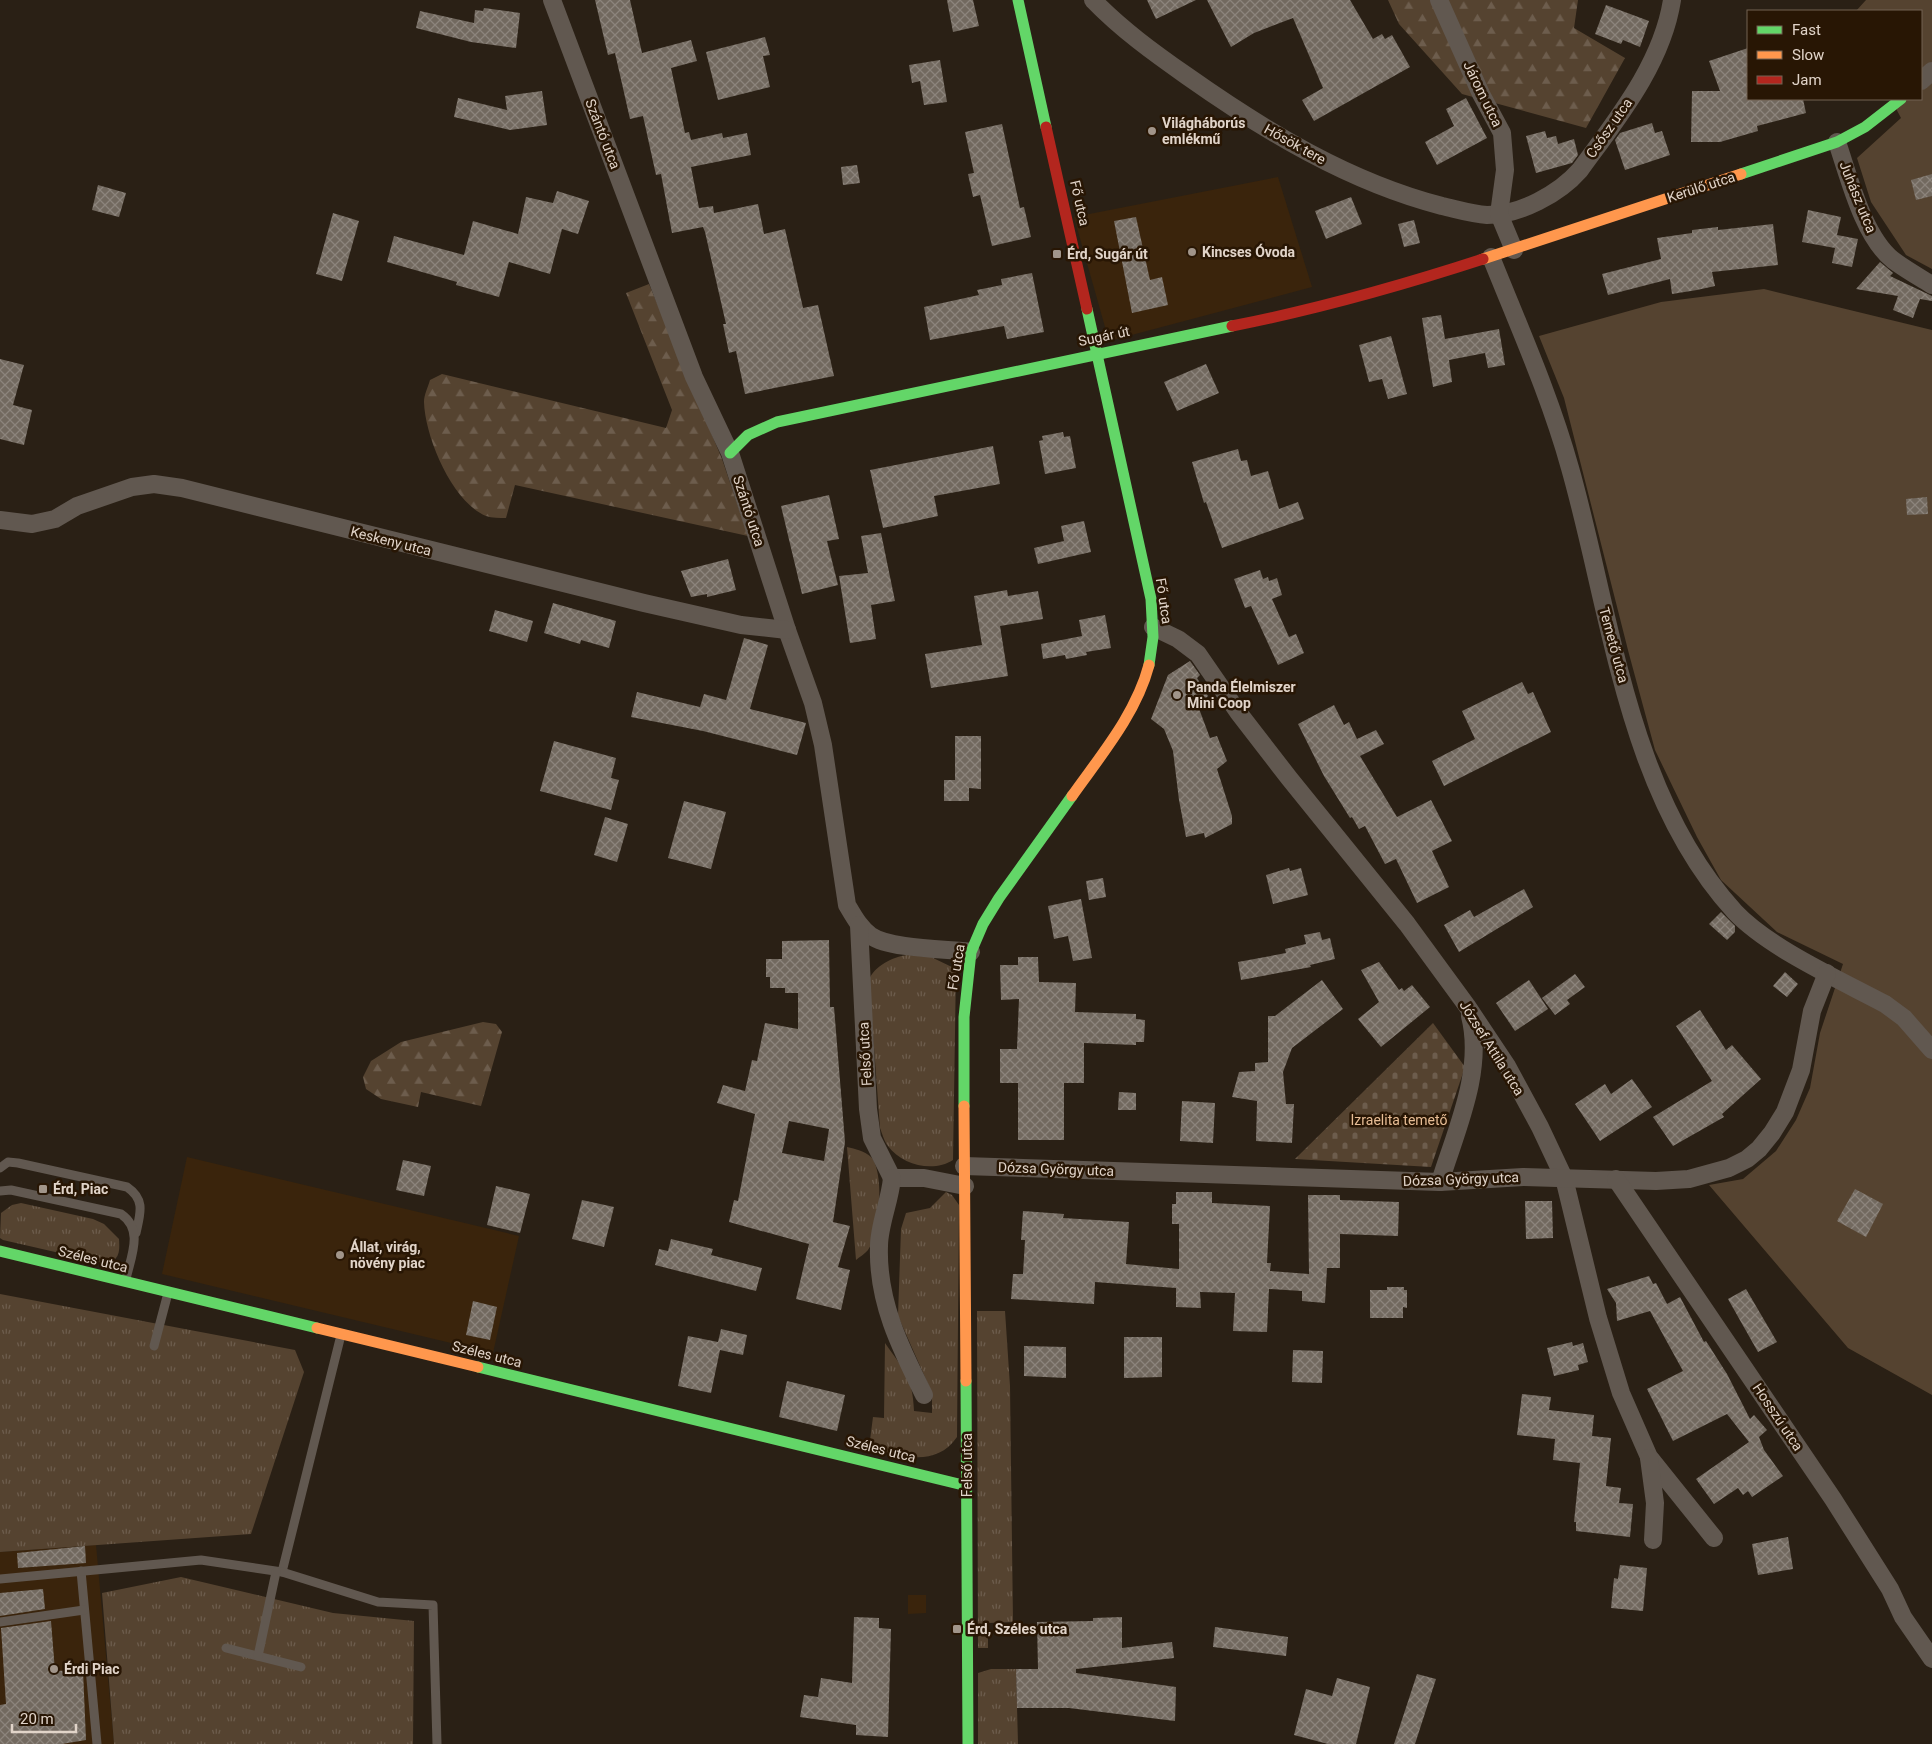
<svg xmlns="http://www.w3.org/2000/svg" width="1932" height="1744" font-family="Roboto,sans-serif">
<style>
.built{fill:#3a240c}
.grass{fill:url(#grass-tufts)}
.forest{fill:url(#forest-firs)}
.cemetery{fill:url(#cemetery-stones)}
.garden{fill:#554330}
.building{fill:url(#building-cross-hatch);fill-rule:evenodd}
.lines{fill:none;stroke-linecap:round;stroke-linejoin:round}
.lane{stroke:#615850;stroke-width:9}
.street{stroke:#615850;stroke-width:18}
.fast{stroke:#63d668;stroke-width:11}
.slow{stroke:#ff974d;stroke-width:11}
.jam{stroke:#b3261e;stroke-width:11}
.poi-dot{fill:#a1958a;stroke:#281604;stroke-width:2}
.labels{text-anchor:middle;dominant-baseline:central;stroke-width:5;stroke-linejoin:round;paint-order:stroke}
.street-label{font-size:14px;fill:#e1d4c9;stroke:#281604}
.poi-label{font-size:14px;font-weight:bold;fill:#e1d4c9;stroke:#281604;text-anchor:start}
.park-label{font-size:14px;fill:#e7bd95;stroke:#281604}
</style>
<defs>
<pattern id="grass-tufts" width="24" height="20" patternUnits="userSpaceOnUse" patternTransform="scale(1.25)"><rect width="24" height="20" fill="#554330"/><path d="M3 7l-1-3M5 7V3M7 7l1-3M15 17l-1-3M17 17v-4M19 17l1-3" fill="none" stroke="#6d5d4d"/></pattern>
<pattern id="forest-firs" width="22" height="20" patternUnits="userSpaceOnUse" patternTransform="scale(1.25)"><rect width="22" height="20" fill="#554330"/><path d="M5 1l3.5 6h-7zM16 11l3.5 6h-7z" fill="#6d5d4d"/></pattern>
<pattern id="cemetery-stones" width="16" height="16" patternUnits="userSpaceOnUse" patternTransform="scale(1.25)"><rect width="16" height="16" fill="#554330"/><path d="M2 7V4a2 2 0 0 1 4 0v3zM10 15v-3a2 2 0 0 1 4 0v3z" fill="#6d5d4d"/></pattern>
<pattern id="building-cross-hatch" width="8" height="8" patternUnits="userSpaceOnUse" patternTransform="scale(1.25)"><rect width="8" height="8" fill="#72695f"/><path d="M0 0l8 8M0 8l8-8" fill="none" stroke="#8c847c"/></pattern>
</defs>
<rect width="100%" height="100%" fill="#2a2015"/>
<!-- built -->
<g class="built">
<polygon points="1278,177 1312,287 1109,341 1074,217"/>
<polygon points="187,1157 519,1236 493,1353 162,1274"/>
<polygon points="96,1545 114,1744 0,1744 0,1552"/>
<polygon points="908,1595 926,1595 926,1613 908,1614"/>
</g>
<!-- grass -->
<g class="grass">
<path d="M907 955 929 956 956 969 953 1160C933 1173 902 1165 888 1146 884 1141 882 1133 880 1128L869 980C874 966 893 957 907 955Z"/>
<path d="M847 1147C855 1149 865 1151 871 1157 885 1172 880 1236 868 1250 865 1254 859 1257 856 1260Z"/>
<path d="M946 1192 952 1195 959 1205 957 1437C935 1469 899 1455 869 1448L873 1417 884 1418 885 1343C903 1369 913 1377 914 1411L932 1413V1393L898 1316 901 1229 906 1213 930 1208Z"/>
<path d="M21 1203 93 1219 104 1224 119 1239C120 1253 119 1262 103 1263L3 1240 0 1238 1 1213 12 1205Z"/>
<polygon points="0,1294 295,1350 304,1372 251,1534 0,1552"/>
<polygon points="977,1311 1005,1311 1010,1386 1013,1622 988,1623 988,1648 978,1648"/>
<polygon points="181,1577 333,1613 414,1621 413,1744 114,1744 102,1593"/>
<polygon points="991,1669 1016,1669 1018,1744 978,1744 978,1673"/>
</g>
<!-- forest -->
<g class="forest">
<polygon points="1388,0 1578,0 1574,28 1625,58 1586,128 1462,94 1399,24"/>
<path d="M649 284 722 459 748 536 515 485 506 518C500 518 492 518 486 516 452 502 425 437 424 402 424 395 428 387 430 380L442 374 666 428 672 410 626 293Z"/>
<polygon points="483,1022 496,1024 502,1032 481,1106 421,1092 418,1107 381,1099 366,1089 363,1077 371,1061 401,1042"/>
</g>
<!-- cemetery -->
<polygon class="cemetery" points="1433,1023 1465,1067 1431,1167 1295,1159"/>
<!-- garden -->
<g class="garden">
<polygon points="1866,0 1932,0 1932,269 1906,255 1871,202 1857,158 1901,118 1891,99 1921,99 1921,11 1856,11"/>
<polygon points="1764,289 1932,330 1932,1395 1848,1348 1709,1185 1743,1179 1776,1151 1796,1120 1810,1088 1820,1033 1843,964 1777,932 1721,880 1697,837 1655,750 1629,654 1564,398 1539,336 1661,302"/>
</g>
<!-- building -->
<g class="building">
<polygon points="595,0 630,0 642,53 691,40 697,61 671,68 685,133 689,132 691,140 722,133 723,138 747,133 751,155 691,167 699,208 713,206 714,213 758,204 764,234 785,229 803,308 818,305 834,376 745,394 736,351 729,353 723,324 726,324 705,232 703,227 672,233 661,174 656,175 643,116 630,119 615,53 608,55"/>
<polygon points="947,0 973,0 979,26 953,32"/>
<polygon points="1147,0 1196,0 1156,19"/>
<polygon points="1207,0 1350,0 1373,39 1382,34 1385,39 1392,35 1410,67 1314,121 1302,100 1323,88 1293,18 1254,33 1231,47"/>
<polygon points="1606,5 1649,21 1640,47 1623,40 1621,44 1595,34"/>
<polygon points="484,8 520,13 516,48 471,42 416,28 420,11 474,23 475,10 483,11"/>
<polygon points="765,37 770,55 763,56 770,87 718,100 706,52"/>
<polygon points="1748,48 1748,99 1803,99 1806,113 1757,126 1758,131 1720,142 1691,142 1692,91 1720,91 1709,61"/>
<polygon points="940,60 947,102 924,105 920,81 912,83 909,65"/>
<polygon points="542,91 547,125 510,130 454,117 458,98 507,110 505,96"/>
<polygon points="1466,98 1487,138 1437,165 1425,142 1454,126 1446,109"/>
<polygon points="1652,123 1655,133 1662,131 1670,155 1625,170 1615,140 1620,133"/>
<polygon points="1002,124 1020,208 1024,207 1031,237 992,246 980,195 973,197 968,174 974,173 965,132"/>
<polygon points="1545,131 1547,138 1556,136 1558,144 1574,139 1578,155 1572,163 1536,173 1526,136"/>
<polygon points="857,165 860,183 843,185 841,167"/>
<polygon points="1932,174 1932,196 1916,200 1911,180"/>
<polygon points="98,185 126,193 119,217 92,210"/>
<polygon points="557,191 589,201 578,234 562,229 550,274 509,262 499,297 456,285 457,282 387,262 394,236 464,255 473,221 518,234 526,197 553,203"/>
<polygon points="1351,197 1362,224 1326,239 1315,211"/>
<polygon points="1808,210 1841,217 1837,235 1858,239 1852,267 1832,263 1835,248 1802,242"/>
<polygon points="333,213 359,221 342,281 316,274"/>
<polygon points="1136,217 1150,280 1162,277 1168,305 1132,313 1114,221"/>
<polygon points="1414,220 1420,243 1404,247 1398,224"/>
<polygon points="1773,224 1778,265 1712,272 1715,286 1697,290 1672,294 1670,279 1608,295 1602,274 1661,259 1657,238 1692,233 1692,230 1718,227 1718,230"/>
<polygon points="1880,262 1893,273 1890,276 1932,296 1932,301 1920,299 1913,318 1893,310 1898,296 1856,289"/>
<polygon points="1032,273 1044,332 1007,339 1004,326 930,340 924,307 979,295 977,290 1002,285 1001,279"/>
<polygon points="1441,315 1445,339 1499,329 1505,365 1488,368 1485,353 1449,360 1452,382 1433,387 1422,318"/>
<polygon points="1391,336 1407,394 1388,399 1382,379 1369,382 1359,345"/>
<polygon points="0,359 24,365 13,405 32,410 24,445 0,439"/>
<polygon points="1206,364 1219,393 1177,411 1164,382"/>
<polygon points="1063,432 1064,437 1070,436 1076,468 1045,474 1039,441 1043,440 1042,436"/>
<polygon points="993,446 1000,484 934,496 938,516 883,528 870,470"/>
<polygon points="1238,449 1241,461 1247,460 1251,476 1268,471 1279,509 1298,502 1304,519 1222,548 1206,502 1204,503 1192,462"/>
<polygon points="829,495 839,539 827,541 838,585 802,594 781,506"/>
<polygon points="1927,497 1928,514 1907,515 1906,499"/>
<polygon points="1084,521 1091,552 1038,564 1034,548 1064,541 1061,526"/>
<polygon points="881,533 895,601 871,605 876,639 850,643 839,576 868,573 861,536"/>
<polygon points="728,559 736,590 707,597 707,594 691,597 681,571"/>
<polygon points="1260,570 1263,579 1268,577 1269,581 1277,578 1282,595 1272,599 1289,637 1296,634 1304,653 1278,665 1251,606 1245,608 1234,579"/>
<polygon points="1007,590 1008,596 1038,591 1043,619 1000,626 1008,676 931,688 925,654 982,645 974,596"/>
<polygon points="553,603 616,621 609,648 581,640 580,644 544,633"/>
<polygon points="495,610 533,621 527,642 489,631"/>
<polygon points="1105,615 1111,648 1086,652 1087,655 1066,659 1065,655 1043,659 1041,644 1082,636 1079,620"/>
<polygon points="744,638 768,645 750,709 806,723 797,755 703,731 631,717 637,692 700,707 704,694 726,700"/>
<polygon points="1190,661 1200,675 1197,678 1208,696 1198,706 1210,738 1217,736 1227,761 1217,769 1232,816 1232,824 1205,838 1204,833 1186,837 1179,800 1173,751 1164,729 1151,719 1168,675"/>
<polygon points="1522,682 1528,694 1533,692 1551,732 1444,786 1432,761 1475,739 1462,711"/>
<polygon points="1334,705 1344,725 1349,722 1357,739 1376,730 1384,744 1360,756 1397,817 1431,800 1452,841 1432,851 1449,887 1417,903 1396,859 1385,864 1365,826 1359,829 1352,817 1350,818 1324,776 1298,724"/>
<polygon points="955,736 981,736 981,789 969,788 969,801 944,801 944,780 955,780"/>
<polygon points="554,741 616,758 611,778 619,780 611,810 540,791"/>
<polygon points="684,801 726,812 711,869 668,858"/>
<polygon points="605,817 628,824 617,862 594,855"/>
<polygon points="1289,868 1290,871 1301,868 1308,895 1273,904 1266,875"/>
<polygon points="1103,878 1106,897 1089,900 1086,881"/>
<polygon points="1524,889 1533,907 1459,952 1444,925 1470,910 1474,917"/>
<polygon points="1081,899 1092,958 1073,961 1068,936 1054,939 1048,906"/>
<polygon points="1721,912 1735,926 1735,932 1727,940 1709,924"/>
<polygon points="1320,932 1322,940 1330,938 1335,959 1310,965 1311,967 1241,980 1238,962 1286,953 1285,949 1306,944 1304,935"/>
<path d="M829 940 830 1007H834L845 1142 833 1222 850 1226 838 1267 850 1270 841 1310 796 1299 809 1244 729 1222 734 1200 738 1201 755 1114 717 1103 723 1085 745 1091 752 1060 757 1061 765 1023 798 1029V993H785V988H770V977H766V959H782V941ZM789 1121 829 1129 824 1161 782 1153Z"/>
<polygon points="1018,957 1038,957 1039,982 1076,983 1075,1012 1136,1014 1136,1019 1145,1020 1144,1042 1136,1042 1136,1045 1084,1043 1084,1083 1064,1083 1064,1140 1018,1140 1018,1083 1000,1083 1000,1049 1017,1049 1019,999 1001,1000 1000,965 1018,965"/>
<polygon points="1379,962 1399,990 1402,988 1404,991 1412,985 1430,1007 1381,1047 1358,1019 1379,1002 1361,970"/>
<polygon points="1785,972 1798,984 1787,997 1773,986"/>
<polygon points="1575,974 1585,987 1567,1000 1570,1004 1555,1015 1542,998"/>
<polygon points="1322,980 1343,1009 1292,1048 1283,1072 1286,1104 1294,1104 1292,1143 1256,1141 1257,1101 1232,1097 1239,1072 1255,1071 1255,1063 1268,1062 1268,1016 1275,1016"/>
<polygon points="1529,980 1548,1009 1515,1031 1496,1003"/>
<polygon points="1700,1010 1726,1050 1732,1045 1761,1079 1722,1114 1724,1117 1673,1146 1653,1117 1712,1081 1676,1026"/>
<polygon points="1632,1079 1652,1107 1600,1141 1575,1104 1605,1084 1611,1094"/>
<polygon points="1119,1092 1136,1093 1136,1110 1118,1110"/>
<polygon points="1182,1101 1215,1103 1213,1143 1180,1141"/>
<polygon points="403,1160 431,1166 424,1196 396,1190"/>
<polygon points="496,1186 530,1194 520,1233 487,1225"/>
<polygon points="1855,1189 1883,1204 1866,1237 1837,1221"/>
<polygon points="1176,1192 1212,1192 1212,1203 1270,1206 1267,1263 1271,1263 1270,1271 1309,1274 1308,1195 1340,1195 1340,1200 1399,1202 1398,1236 1340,1234 1340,1268 1327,1268 1325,1303 1302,1301 1302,1291 1269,1289 1267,1332 1233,1331 1235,1293 1200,1292 1201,1308 1176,1307 1176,1288 1095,1282 1094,1304 1011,1299 1013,1274 1023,1274 1025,1240 1021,1240 1023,1211 1064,1214 1063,1218 1129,1222 1126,1264 1179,1269 1179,1224 1172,1224 1172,1204 1176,1204"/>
<polygon points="582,1200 614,1207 604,1247 572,1239"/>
<polygon points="1525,1201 1552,1201 1553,1238 1526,1239"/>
<polygon points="671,1239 713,1249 711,1255 762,1268 756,1291 655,1265 659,1249 668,1251"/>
<polygon points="1649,1276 1653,1284 1656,1283 1667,1304 1680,1297 1704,1342 1706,1341 1727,1374 1750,1419 1754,1415 1767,1430 1759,1437 1764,1450 1783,1476 1752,1497 1748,1491 1743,1495 1738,1488 1714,1504 1696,1479 1749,1442 1727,1414 1673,1441 1647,1389 1683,1371 1650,1311 1617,1321 1616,1303 1607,1289"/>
<polygon points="1387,1287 1404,1287 1404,1290 1407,1290 1407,1308 1403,1307 1403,1318 1370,1318 1370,1290 1387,1290"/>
<polygon points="1746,1289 1777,1342 1758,1352 1728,1299"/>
<polygon points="473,1301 497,1307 490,1340 466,1335"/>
<polygon points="721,1329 747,1335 743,1355 720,1350 711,1393 678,1386 688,1336 718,1342"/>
<polygon points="1124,1337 1162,1337 1162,1377 1124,1378"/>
<polygon points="1572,1342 1573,1346 1583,1343 1588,1362 1578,1365 1579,1370 1554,1376 1547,1348"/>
<polygon points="1024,1346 1066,1347 1066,1378 1024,1376"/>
<polygon points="1293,1350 1323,1351 1322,1383 1292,1382"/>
<polygon points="787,1381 845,1395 837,1431 779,1417"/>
<polygon points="1522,1394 1551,1397 1549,1410 1594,1415 1592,1436 1611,1438 1606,1486 1621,1488 1619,1503 1633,1504 1630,1537 1576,1531 1576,1522 1574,1522 1580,1463 1553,1460 1555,1439 1517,1435"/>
<polygon points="1788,1537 1793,1569 1758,1575 1752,1544"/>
<polygon points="85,1546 86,1563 18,1568 17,1553"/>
<polygon points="1620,1565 1647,1568 1643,1611 1611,1608 1614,1578 1618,1579"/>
<polygon points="43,1589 45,1609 0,1616 0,1593"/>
<polygon points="854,1617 879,1618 879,1628 891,1629 888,1737 856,1735 856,1725 800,1717 804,1695 818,1697 821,1678 852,1683"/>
<polygon points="1122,1617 1122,1648 1172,1642 1174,1658 1076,1669 1076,1673 1176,1687 1175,1721 1069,1708 1017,1708 1016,1669 1038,1669 1037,1622 1093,1621 1093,1618"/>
<polygon points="51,1621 55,1671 83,1670 86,1740 62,1744 0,1744 0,1705 6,1704 1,1628"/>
<polygon points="1215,1627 1288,1637 1286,1656 1213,1647"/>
<polygon points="1417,1674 1436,1679 1415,1744 1394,1744"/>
<polygon points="1337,1678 1370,1687 1356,1744 1328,1744 1294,1735 1306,1689 1332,1696"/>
</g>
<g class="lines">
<!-- lane -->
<g class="lane">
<path d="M0 1168 8 1162 18 1163 127 1187C146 1200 140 1214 136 1233"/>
<path d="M0 1191 11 1190 121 1214C144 1230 131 1256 126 1279"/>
<polyline points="154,1346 168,1293"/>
<polyline points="81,1571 97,1744"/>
<polyline points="282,1572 341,1335"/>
<polyline points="0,1579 201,1560 282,1572 378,1602 433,1605 437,1744"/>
<polyline points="0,1622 84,1610"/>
<polyline points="226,1648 301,1667"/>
<polyline points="258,1656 276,1572"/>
</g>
<!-- street -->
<g class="street">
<path d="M552 0 694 377 730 453 787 630 813 703 823 745 847 905C854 917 860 928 871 936 890 949 947 949 971 952"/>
<path d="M1093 0C1121 29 1154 53 1187 76 1265 131 1349 182 1442 206 1456 209 1472 214 1487 215 1520 215 1559 194 1580 170 1617 119 1662 64 1672 0"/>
<polyline points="1439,0 1481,94 1502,133 1505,170 1499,214 1514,250"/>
<polyline points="1921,81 1932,71"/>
<path d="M1837 142C1849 177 1863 236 1893 260 1905 269 1919 277 1932 285"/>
<path d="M1491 257C1519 327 1550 396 1570 468 1612 616 1627 794 1735 912 1769 948 1840 980 1885 1004L1904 1018 1932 1050"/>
<polyline points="0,520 32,524 55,519 77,506 132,487 154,484 182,488 644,603 741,625 787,630"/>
<polyline points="1153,627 1178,639 1198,654 1238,712 1289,778 1407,924 1467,1006 1507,1066 1540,1127 1564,1178 1598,1318 1621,1393 1649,1457 1714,1538"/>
<polyline points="859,925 868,1109 872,1138 892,1178 924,1178 965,1186"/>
<polyline points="964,1166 1440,1182 1523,1177 1656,1181 1689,1179 1729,1168 1747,1159 1759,1149 1772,1133 1785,1112 1801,1070 1812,1011 1827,973"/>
<path d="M892 1178C890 1201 879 1225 879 1246 877 1301 900 1347 924 1395"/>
<polyline points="1616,1179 1833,1499 1890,1589 1903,1617 1932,1659"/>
<path d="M1440 1182C1456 1130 1484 1071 1470 1016"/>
<polyline points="1649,1458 1655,1503 1653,1540"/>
</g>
<!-- fast -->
<g class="fast">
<polyline points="1018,0 1046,127"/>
<polyline points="1741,174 1837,142 1865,127 1901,99"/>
<polyline points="1087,309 1151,599 1153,637 1149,665"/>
<polyline points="730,453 748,435 777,422 1232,326"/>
<polyline points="964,1106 964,1017 971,952 983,924 999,898 1072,796"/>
<polyline points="0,1251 317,1328"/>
<polyline points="478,1367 967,1486"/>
<polyline points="966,1381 968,1744"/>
</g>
<!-- slow -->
<g class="slow">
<polyline points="1483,259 1741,174"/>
<path d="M1072 796C1101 755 1136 714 1149 665"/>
<polyline points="964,1106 966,1381"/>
<polyline points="317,1328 478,1367"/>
</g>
<!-- jam -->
<g class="jam">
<polyline points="1046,127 1087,309"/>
<path d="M1232 326C1318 309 1400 286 1483 259"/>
</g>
</g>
<!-- markers -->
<g class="poi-dot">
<circle cx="1152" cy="131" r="5"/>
<circle cx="1192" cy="252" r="5"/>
<rect x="1052" y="249" width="10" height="10" rx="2.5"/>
<circle cx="1177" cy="695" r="5"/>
<rect x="38" y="1184" width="10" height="10" rx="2.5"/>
<circle cx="340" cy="1255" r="5"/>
<rect x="952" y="1624" width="10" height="10" rx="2.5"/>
<circle cx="54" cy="1669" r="5"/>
</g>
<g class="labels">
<!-- street labels -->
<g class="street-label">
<text transform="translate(1483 94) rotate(64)">Járom utca</text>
<text transform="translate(1609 128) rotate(-55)">Csősz utca</text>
<text transform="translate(603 134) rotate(69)">Szántó utca</text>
<text transform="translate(1295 144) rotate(29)">Hősök tere</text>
<text transform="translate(1701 187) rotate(-18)">Kerülő utca</text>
<text transform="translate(1858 197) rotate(68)">Juhász utca</text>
<text transform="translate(1080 203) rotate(77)">Fő utca</text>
<text transform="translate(1104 336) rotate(-12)">Sugár út</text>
<text transform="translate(749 511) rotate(72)">Szántó utca</text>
<text transform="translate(391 541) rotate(14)">Keskeny utca</text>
<text transform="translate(1164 601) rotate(82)">Fő utca</text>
<text transform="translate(1614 645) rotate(75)">Temető utca</text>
<text transform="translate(956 967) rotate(-80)">Fő utca</text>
<text transform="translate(1492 1048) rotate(58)">József Attila utca</text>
<text transform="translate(865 1054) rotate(-93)">Felső utca</text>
<text transform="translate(1056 1169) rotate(2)">Dózsa György utca</text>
<text transform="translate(1461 1179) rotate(-2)">Dózsa György utca</text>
<text transform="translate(93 1259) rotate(14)">Széles utca</text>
<text transform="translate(487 1354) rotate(14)">Széles utca</text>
<text transform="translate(1778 1417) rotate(56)">Hosszú utca</text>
<text transform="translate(881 1449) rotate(14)">Széles utca</text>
<text transform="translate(967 1465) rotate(-90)">Felső utca</text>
</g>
<!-- poi labels -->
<g class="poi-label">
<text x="1162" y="123">Világháborús<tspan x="1162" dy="16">emlékmű</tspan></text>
<text x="1202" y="252">Kincses Óvoda</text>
<text x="1067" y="254">Érd, Sugár út</text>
<text x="1187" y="687">Panda Élelmiszer<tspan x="1187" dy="16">Mini Coop</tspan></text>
<text x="53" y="1189">Érd, Piac</text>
<text x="350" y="1247">Állat, virág,<tspan x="350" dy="16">növény piac</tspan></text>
<text x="967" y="1629">Érd, Széles utca</text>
<text x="64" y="1669">Érdi Piac</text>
</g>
<!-- park labels -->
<g class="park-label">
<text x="1399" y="1120">Izraelita temető</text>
</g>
</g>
<!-- legend -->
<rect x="1747" y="10" width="175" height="90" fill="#281604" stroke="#726253"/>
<rect x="1757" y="26" width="25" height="8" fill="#63d668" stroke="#726253"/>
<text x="1792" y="35" font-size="15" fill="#e1d4c9">Fast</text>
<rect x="1757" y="51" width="25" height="8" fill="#ff974d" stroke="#726253"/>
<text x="1792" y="60" font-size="15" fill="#e1d4c9">Slow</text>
<rect x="1757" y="76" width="25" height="8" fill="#b3261e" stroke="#726253"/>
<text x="1792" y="85" font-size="15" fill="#e1d4c9">Jam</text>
<!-- scale -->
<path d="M12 1724v8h64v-8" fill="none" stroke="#e1d4c9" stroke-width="2.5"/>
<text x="20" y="1724" font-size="15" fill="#e1d4c9" stroke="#281604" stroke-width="4" paint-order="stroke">20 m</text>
</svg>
